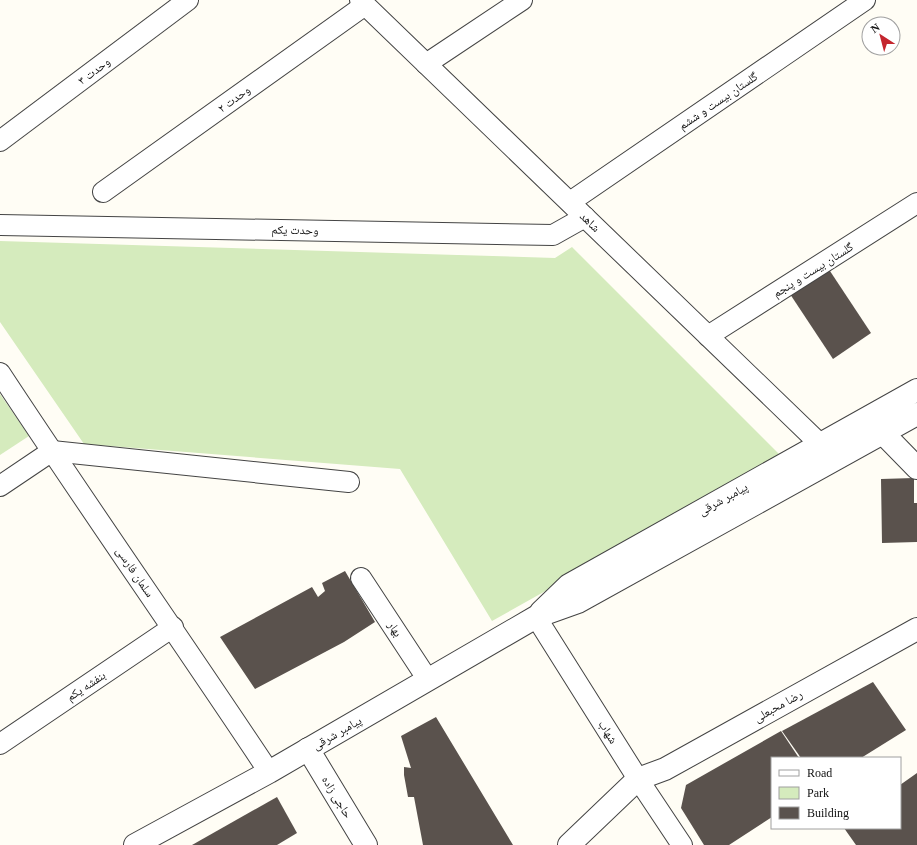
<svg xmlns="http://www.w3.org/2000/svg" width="917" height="845" font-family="'Times New Roman','Noto Naskh Arabic',serif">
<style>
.green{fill:#d5ebbd}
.building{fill:#5a524d}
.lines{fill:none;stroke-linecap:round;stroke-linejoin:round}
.minor-casing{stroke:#444;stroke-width:22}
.tertiary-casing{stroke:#444;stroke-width:24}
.minor{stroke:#fff;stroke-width:20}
.tertiary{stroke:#fff;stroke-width:22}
.labels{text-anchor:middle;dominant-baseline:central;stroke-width:4;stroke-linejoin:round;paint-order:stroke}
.street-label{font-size:12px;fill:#111;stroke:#fff}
</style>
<rect width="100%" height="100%" fill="#fffdf5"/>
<!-- green -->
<g class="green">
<polygon points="0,241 555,258 572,247 783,458 492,621 400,469 84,444 0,322"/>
<polygon points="0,394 29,436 0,455"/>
</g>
<!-- building -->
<g class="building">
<polygon points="826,265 871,333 833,359 788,291"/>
<polygon points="914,478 914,503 917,503 917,542 882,543 881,479"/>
<polygon points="345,571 375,622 344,642 255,689 220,637 312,587 318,597 325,591 322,583"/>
<polygon points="873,682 906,730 861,758 801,758 782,731"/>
<polygon points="436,717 513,845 423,845 414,797 408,797 404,775 404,767 411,768 401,736"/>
<polygon points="781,731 799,758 772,758 772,817 729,845 704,845 681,808 686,785"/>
<polygon points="917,773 917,845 856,845 844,828 900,828 900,785"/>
<polygon points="277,797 297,833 277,845 192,845"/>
</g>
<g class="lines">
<!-- minor casing -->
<g class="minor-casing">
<g id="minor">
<polyline points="360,0 820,444 828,457"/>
<polyline points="426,64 522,0"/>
<polyline points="0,141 188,0"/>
<polyline points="103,192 365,5"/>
<polyline points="570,202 865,0"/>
<polyline points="0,225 553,235 585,217"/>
<polyline points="708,336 917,203"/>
<path d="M0 373C88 507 180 638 269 772"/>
<polyline points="0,486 52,451 349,482"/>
<polyline points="361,578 428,680"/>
<polyline points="536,617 638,779 682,845"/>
<polyline points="0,744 173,627"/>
</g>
</g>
<!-- tertiary casing -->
<g class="tertiary-casing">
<g id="tertiary">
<polyline points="873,423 917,468"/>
<polyline points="541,612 569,585 917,390"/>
<polyline points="308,749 366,845"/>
<polyline points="135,845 269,772 536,617 578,602 917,414"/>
<polyline points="569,845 638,779 665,769 917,629"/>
</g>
</g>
<!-- minor -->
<use href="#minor" class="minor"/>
<!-- tertiary -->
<use href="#tertiary" class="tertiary"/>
</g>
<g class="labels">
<!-- street labels -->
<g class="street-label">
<text transform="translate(94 71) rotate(-37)">وحدت ۳</text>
<text transform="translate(234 99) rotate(-36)">وحدت ۲</text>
<text transform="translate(718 101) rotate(-34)">گلستان بیست و ششم</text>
<text transform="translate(590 222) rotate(44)">شاهد</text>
<text transform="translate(295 230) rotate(1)">وحدت یکم</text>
<text transform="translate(813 270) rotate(-32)">گلستان بیست و پنجم</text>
<text transform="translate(723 499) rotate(-29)">پیامبر شرقی</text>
<text transform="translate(135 572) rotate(56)">سلمان فارسی</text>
<text transform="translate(395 629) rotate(57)">بهار</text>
<text transform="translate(86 686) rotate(-34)">بنفشه یکم</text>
<text transform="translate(778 706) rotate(-29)">رضا محبعلی</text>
<text transform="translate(608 732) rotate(58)">شهاب</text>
<text transform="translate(337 733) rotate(-30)">پیامبر شرقی</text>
<text transform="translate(337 797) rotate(59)">حاجی زاده</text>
</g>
</g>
<!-- legend -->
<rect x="771" y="757" width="130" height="72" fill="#ffffff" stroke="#a0a0a0"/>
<rect x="779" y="770" width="20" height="6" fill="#ffffff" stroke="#a0a0a0"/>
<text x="807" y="777" font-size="12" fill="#111111">Road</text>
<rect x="779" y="787" width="20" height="12" fill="#d5ebbd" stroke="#a0a0a0"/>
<text x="807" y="797" font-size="12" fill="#111111">Park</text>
<rect x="779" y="807" width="20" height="12" fill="#5a524d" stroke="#a0a0a0"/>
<text x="807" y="817" font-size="12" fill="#111111">Building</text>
<!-- north arrow -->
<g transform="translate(881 36) rotate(324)"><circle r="19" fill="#ffffff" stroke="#a0a0a0"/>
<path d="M0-3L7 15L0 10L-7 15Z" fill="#c4262e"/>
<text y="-6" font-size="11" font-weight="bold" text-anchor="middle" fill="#111111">N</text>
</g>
</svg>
